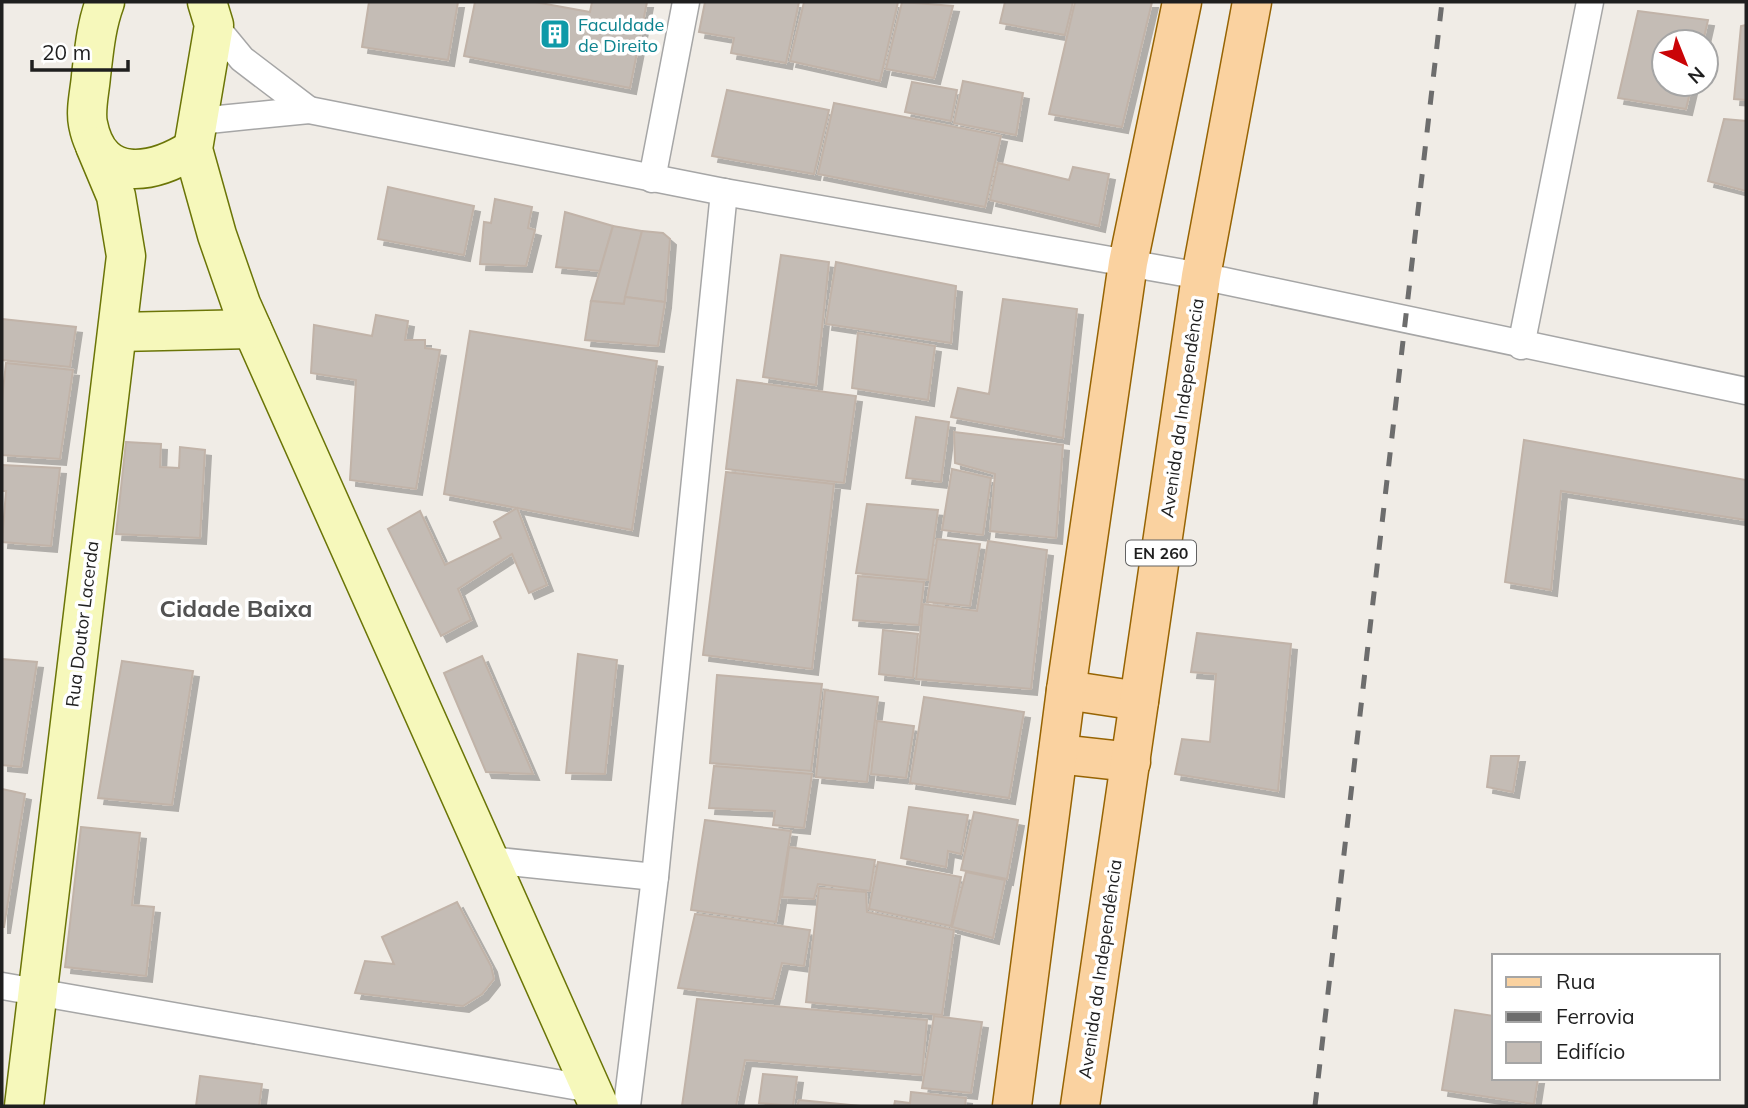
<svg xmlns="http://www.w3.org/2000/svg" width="1748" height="1108" font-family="Mulish,sans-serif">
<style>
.building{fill:#c4bcb5;stroke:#c1b3a8;stroke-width:2;filter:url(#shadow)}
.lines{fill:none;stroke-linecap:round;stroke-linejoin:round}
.minor-casing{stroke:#a6a6a6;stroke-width:29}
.secondary-casing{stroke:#6b7507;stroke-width:41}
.primary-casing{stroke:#976403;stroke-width:41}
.minor{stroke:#fff;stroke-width:26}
.secondary{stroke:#f6f8bb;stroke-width:38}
.primary{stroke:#fad2a0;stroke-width:38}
.rail{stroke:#6d6d6d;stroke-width:5;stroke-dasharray:14 14;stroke-linecap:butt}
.labels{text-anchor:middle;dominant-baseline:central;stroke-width:7;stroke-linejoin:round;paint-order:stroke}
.shield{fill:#fff;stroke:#626262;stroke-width:2}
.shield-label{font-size:16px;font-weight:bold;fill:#1f1f1f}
.culture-label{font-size:18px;fill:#0d838f;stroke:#fff;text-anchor:start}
.street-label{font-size:18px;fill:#1f1f1f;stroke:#fff}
.district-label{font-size:24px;font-weight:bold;fill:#525252;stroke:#fff}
</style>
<defs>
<filter id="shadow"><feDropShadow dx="6" dy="6" stdDeviation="0" flood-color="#0004"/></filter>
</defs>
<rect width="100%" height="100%" fill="#f0ece6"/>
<!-- building -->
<g class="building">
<polygon points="369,2 458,2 448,60 362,47"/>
<polygon points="475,2 535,2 590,12 592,2 647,2 630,88 464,56"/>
<polygon points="705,2 799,2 786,63 731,53 734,38 699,32"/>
<polygon points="804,2 898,2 880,81 790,61"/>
<polygon points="902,2 953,6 934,78 886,69"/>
<polygon points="1005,2 1073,2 1065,35 1000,23"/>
<polygon points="1075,2 1152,2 1122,127 1049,114"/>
<polygon points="1638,11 1708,20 1703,42 1664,42 1664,84 1692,84 1686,109 1618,98"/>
<polygon points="1746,25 1746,100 1734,99 1741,26"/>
<polygon points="963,81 1023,93 1016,135 954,123"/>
<polygon points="912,82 957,90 951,121 905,112"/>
<polygon points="727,90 829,110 814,174 712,156"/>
<polygon points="834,103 1001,136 985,207 818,174"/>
<polygon points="1724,119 1746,121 1746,191 1708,181"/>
<polygon points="998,163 1069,180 1073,167 1109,174 1099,226 990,200"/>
<polygon points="388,187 474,206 464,255 378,239"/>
<polygon points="495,199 532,207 528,228 535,230 526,266 480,264 484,222 491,223"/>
<polygon points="565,212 613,226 600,271 556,267"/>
<polygon points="613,226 642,231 624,304 591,301"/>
<polygon points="642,231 663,233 670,239 665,302 625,297"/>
<polygon points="781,255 829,262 816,385 763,377"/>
<polygon points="836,262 956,286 951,343 826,324"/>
<polygon points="625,297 665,302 658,346 585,340 591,301 624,304"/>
<polygon points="1003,299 1077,309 1063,438 951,417 958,388 989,394"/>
<polygon points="376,315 408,321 405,340 425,340 425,348 440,350 416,489 350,480 356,380 311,373 314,325 372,336"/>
<polygon points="2,319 76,327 70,367 2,360"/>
<polygon points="470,331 657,361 632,530 444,494"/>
<polygon points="858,333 935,346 928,400 852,388"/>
<polygon points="6,363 73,370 60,459 2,455 2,399"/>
<polygon points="737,380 856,396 844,483 726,469"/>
<polygon points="916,417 949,422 941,482 906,478"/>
<polygon points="954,432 1063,445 1056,538 990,531 995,474 955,463"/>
<polygon points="1524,440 1746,480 1746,520 1561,491 1551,590 1505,582"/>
<polygon points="126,442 161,444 160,467 179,468 180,447 205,450 200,538 116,534"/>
<polygon points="2,465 60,468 51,546 2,542 6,491 2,491"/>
<polygon points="952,469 991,478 983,535 942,530"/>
<polygon points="726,472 834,484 812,669 703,655"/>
<polygon points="867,504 938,510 928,580 856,573"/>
<polygon points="517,508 547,585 529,593 512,554 458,589 471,620 441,636 388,529 420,511 445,565 501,538 494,522"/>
<polygon points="937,539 980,544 970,606 927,602"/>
<polygon points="988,541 1047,550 1031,689 916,679 923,604 977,611"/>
<polygon points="858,576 924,582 919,625 853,620"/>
<polygon points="883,630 918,634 913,678 879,674"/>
<polygon points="1197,633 1291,644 1278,791 1175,774 1182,739 1210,742 1216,674 1191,672"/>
<polygon points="578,654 617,660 605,774 566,773"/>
<polygon points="482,656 533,774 486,772 444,673"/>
<polygon points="2,659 37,662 21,767 2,765"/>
<polygon points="122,661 193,671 172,805 98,798"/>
<polygon points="717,675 822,684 811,771 710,763"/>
<polygon points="825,690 878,697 867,782 816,777"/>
<polygon points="924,697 1024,712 1009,798 910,783"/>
<polygon points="877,721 914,726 906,778 871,774"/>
<polygon points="1491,756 1519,756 1513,792 1487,787"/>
<polygon points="714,766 812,774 804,828 773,825 775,811 709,808"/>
<polygon points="2,789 25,794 4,927 2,927"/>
<polygon points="909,807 968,815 961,854 948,851 946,867 901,858"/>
<polygon points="974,812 1018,820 1007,879 961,870"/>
<polygon points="705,820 791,831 776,922 691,910"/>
<polygon points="81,827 140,833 132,905 154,907 146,976 65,967"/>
<polygon points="789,847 875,860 870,891 818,884 814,899 782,897"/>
<polygon points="878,862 961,877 951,926 869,909"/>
<polygon points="966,872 1005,880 993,938 952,927"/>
<polygon points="819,888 866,892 867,912 954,930 942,1015 806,1002"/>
<polygon points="457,902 491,966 494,979 482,994 463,1006 355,993 365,961 394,964 382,937"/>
<polygon points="695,914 810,930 804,966 782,963 773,999 678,988"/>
<polygon points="697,999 927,1020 922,1075 745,1060 736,1106 682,1106"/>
<polygon points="1455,1010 1494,1016 1494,1078 1538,1078 1534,1104 1442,1090"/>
<polygon points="934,1016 982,1022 971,1093 922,1088"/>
<polygon points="763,1074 797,1077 793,1106 759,1103"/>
<polygon points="200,1076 262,1084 259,1106 196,1106"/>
<polygon points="911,1092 966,1098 965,1106 894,1106 895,1101 910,1103"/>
<polygon points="799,1100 861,1106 797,1106"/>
</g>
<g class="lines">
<!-- minor casing -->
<g class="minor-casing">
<g id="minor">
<polyline points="214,25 242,59 309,110"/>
<polyline points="199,121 309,110 724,192 1201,276 1746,391"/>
<polyline points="652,179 686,2"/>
<polyline points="1521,346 1590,2"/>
<polyline points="489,860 655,877"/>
<polyline points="2,986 591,1089"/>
<polyline points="627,1106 655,877 724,192"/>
</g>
</g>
<!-- secondary casing -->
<g class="secondary-casing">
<g id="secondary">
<path d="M105 2C96 26 94 51 91 76 90 90 85 110 88 124 100 185 153 174 193 149"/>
<polyline points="207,2 214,25 193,149 217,235 241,304 599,1106"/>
<polyline points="118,332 252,329"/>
<polyline points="24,1106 126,256 116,196 95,146"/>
</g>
</g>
<!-- primary casing -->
<g class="primary-casing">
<g id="primary">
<polyline points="1066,690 1139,701"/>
<polyline points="1058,754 1131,762"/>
<polyline points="1012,1106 1066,690 1128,263 1182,2"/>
<polyline points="1080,1106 1201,276 1252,2"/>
</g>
</g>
<!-- minor -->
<use href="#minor" class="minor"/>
<!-- secondary -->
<use href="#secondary" class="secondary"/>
<!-- primary -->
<use href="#primary" class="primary"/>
<!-- rail -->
<polyline class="rail" points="1315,1106 1442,2"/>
</g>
<!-- icons -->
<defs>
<g id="building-square" transform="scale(1.575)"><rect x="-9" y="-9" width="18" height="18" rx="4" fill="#0f9aa8" stroke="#fff"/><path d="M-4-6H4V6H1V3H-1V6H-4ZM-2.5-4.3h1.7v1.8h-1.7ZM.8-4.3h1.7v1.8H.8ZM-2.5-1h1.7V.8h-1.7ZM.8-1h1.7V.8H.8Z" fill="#fff"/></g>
</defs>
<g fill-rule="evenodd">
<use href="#building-square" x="555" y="34"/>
</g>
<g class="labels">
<!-- shield labels -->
<rect class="shield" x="1126" y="540.5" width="70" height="25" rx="5"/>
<g class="shield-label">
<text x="1161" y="553">EN 260</text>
</g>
<!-- culture labels -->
<g class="culture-label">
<text x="578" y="24">Faculdade<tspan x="578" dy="21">de Direito</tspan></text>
</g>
<!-- street labels -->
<g class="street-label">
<text transform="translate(1182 408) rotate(-82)">Avenida da Independência</text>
<text transform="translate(82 624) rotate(-83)">Rua Doutor Lacerda</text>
<text transform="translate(1100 969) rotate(-82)">Avenida da Independência</text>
</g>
<!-- district labels -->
<g class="district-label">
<text x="236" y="608">Cidade Baixa</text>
</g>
</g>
<!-- border -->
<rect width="1748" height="1108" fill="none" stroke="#1f1f1f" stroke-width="7"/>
<!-- legend -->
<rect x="1492" y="954" width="228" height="126" fill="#ffffff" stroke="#a5a5a5" stroke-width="2"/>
<rect x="1506" y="977" width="35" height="10" fill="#fad2a0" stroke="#a5a5a5" stroke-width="2"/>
<text x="1556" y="989" font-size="21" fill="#1f1f1f">Rua</text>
<rect x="1506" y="1012" width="35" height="10" fill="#6d6d6d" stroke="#a5a5a5" stroke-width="2"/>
<text x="1556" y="1024" font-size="21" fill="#1f1f1f">Ferrovia</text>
<rect x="1506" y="1042" width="35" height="21" fill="#c4bcb5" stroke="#a5a5a5" stroke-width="2"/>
<text x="1556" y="1059" font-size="21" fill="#1f1f1f">Edifício</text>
<!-- north arrow -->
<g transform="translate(1685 63) rotate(137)"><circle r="33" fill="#ffffff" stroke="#a5a5a5" stroke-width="2"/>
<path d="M0-5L12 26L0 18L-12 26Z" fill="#ca0407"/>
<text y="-10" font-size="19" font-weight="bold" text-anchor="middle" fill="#1f1f1f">N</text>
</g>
<!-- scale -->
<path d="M32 60v10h96v-10" fill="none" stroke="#1f1f1f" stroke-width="3.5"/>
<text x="42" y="60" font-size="21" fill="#1f1f1f" stroke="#ffffff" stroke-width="5" paint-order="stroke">20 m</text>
</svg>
